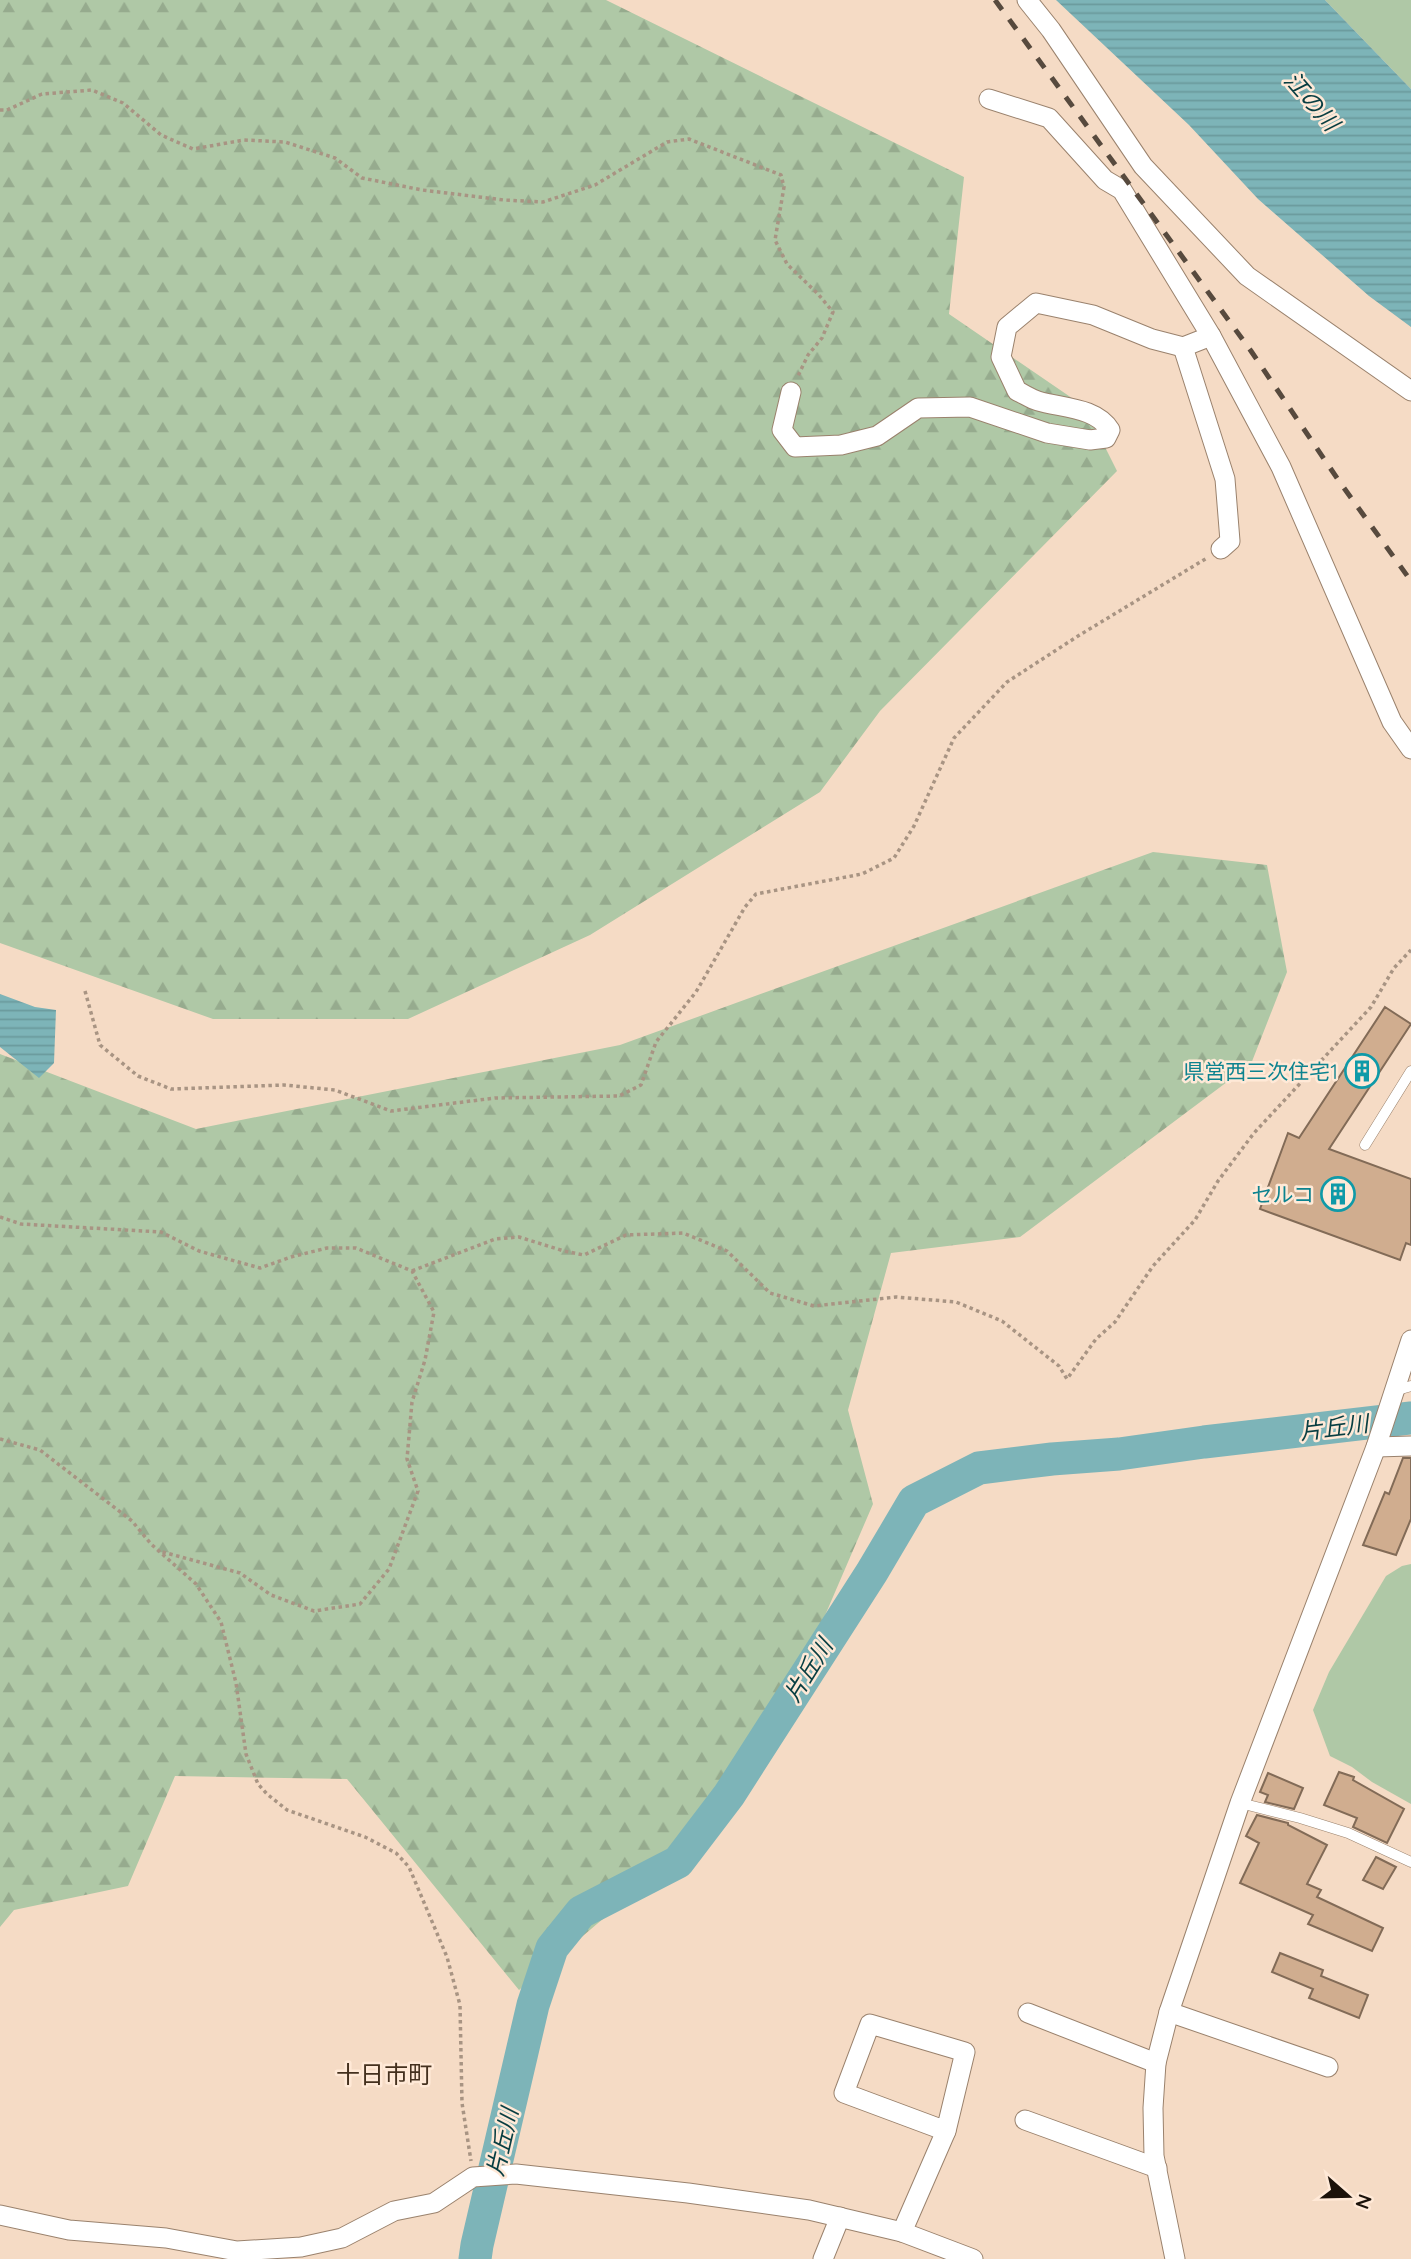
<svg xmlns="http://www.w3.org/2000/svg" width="1411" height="2259" font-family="Quicksand,'Noto Sans JP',sans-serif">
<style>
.green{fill:#afc8a6}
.forest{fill:url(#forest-firs)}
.water{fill:url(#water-rules)}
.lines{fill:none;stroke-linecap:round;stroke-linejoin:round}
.river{stroke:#7db4b8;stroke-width:33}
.building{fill:#d0ad8f;stroke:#826b57;stroke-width:2}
.service-casing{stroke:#9a826d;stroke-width:11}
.minor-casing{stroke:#9a826d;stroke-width:21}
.path{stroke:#a89483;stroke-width:3.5;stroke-dasharray:3.5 3.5;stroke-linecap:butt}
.service{stroke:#fff;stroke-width:10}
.minor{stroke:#fff;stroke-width:19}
.rail{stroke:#574a3e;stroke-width:5;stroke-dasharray:12 12;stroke-linecap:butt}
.labels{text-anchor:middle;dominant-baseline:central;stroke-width:5;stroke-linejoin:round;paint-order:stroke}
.culture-label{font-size:21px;fill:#0d838f;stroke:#ffe9d7;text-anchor:end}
.water-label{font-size:23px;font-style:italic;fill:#083e42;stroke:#ffe9d7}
.quarter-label{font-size:24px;fill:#44301e;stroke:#ffe9d7}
</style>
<defs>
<pattern id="forest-firs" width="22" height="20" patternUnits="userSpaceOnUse" patternTransform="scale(1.75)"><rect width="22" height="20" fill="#afc8a6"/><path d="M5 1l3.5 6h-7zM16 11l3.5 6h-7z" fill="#96ab8e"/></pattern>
<pattern id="water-rules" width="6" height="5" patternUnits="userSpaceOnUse" patternTransform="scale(1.75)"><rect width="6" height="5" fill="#7db4b8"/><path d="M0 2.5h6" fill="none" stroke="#6b9a9d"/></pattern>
</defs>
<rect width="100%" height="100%" fill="#f5dbc5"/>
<!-- green -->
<g class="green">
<polygon points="1325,0 1411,0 1411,89"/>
<polygon points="1411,1564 1411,1804 1372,1782 1352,1767 1330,1756 1313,1710 1329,1672 1386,1576 1402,1566"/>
</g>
<!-- forest -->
<g class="forest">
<polygon points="0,0 606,0 964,177 949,314 1085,407 1117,471 880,711 820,792 590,935 408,1019 213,1019 0,943"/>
<polygon points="1153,852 1267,865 1287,972 1251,1064 1020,1237 891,1253 848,1410 873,1504 792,1692 682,1852 519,1990 347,1779 175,1776 128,1886 14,1910 0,1927 0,1054 196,1129 620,1045"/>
</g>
<!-- water -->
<g class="water">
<polygon points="1056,0 1325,0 1411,89 1411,327 1369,296 1258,199 1189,125"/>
<polygon points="0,994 35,1007 56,1010 54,1063 39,1078 0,1047"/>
</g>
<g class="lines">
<!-- river -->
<polyline class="river" points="475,2259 477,2245 533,2005 552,1948 581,1912 678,1862 729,1795 872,1572 914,1501 979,1468 1052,1459 1119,1454 1204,1442 1411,1418"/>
</g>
<!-- building -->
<g class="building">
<polygon points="1385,1007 1411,1024 1329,1149 1411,1179 1411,1245 1406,1243 1400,1260 1260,1209 1288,1133 1299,1138"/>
<polygon points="1403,1458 1411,1458 1411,1519 1396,1555 1363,1545 1385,1492 1389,1494"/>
<polygon points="1339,1772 1354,1777 1353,1780 1404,1809 1387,1843 1353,1827 1357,1818 1324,1805"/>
<polygon points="1268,1773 1303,1788 1294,1809 1265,1802 1268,1795 1260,1792"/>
<polygon points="1257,1815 1288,1823 1288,1825 1327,1845 1307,1884 1321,1890 1317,1897 1383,1928 1372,1951 1308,1924 1313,1915 1240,1883 1259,1843 1246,1836"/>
<polygon points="1376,1857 1396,1867 1383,1889 1363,1880"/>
<polygon points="1280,1953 1323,1970 1321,1976 1368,1995 1359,2018 1309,1998 1313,1989 1272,1972"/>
</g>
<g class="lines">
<!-- service casing -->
<g class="service-casing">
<g id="service">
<polyline points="1365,1145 1411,1071"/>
<polyline points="1394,1391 1411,1386"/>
<polyline points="1240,1803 1300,1818 1348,1833 1411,1862"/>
</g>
</g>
<!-- minor casing -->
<g class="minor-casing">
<g id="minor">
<polyline points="1027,0 1051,30 1143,166 1247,276 1411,391"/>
<polyline points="989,99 1049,118 1105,180 1122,190 1211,336 1281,467 1392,722 1411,749"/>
<polyline points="1183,347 1225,479 1230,541 1221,549"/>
<path d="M791 392 782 430 795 447 841 445 877 436 918 408 970 407 1047 433 1090 440 1106 438 1110 430C1096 407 1061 408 1038 401 1031 399 1024 394 1017 391L1001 357 1007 327 1036 303 1093 315 1152 339 1183 347 1211 336"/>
<polyline points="1376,1447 1411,1446"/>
<polyline points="1169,2012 1328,2067"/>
<polyline points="1028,2013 1156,2063"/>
<polygon points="870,2024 965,2052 946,2131 844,2093"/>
<polyline points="1025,2120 1157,2168"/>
<polyline points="0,2215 69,2230 166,2238 237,2251 301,2247 342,2238 394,2211 434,2203 473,2177 516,2174 688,2193 809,2210 902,2232 973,2259"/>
<polyline points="902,2232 946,2131"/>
<polyline points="823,2259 840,2217"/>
<polyline points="1175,2259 1154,2156 1153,2108 1156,2063 1169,2012 1240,1803 1376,1447 1411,1340"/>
</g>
</g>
<!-- path -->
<g class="path">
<polyline points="0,110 7,110 42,94 92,90 123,103 161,135 193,149 244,140 285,142 335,158 362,178 422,190 504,200 543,202 595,185 667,142 689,139 781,175 784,187 775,240 787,264 818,294 833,312 822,338 808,355 797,378"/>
<polyline points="85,991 100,1045 138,1076 171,1089 284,1085 335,1090 391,1111 495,1098 619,1096 641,1085 656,1042 696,992 745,907 756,894 862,874 894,858 914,826 954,738 1007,682 1078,636 1207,558"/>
<polyline points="0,1217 21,1224 161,1232 199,1251 260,1268 291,1257 327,1248 356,1248 412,1271 434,1312 425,1360 412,1402 407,1459 418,1491 389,1569 360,1604 314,1611 271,1595 240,1573 159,1551"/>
<polyline points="412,1271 495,1239 519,1237 564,1251 584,1255 626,1235 683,1233 727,1251 770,1293 814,1306 896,1297 956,1302 1002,1321 1059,1366 1067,1379 1096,1339 1115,1322 1153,1266 1195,1220 1218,1181 1254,1133 1371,1007 1394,968 1411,950"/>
<polyline points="0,1439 40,1450 132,1521 151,1544 196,1584 221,1622 236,1683 246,1754 258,1784 267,1794 287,1810 365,1837 396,1853 409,1867 447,1957 460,2005 462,2103 471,2161"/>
</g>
<!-- service -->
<use href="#service" class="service"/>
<!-- minor -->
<use href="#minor" class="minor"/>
<!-- rail -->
<polyline class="rail" points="995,0 1251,351 1339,481 1411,581"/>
</g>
<!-- icons -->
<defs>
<g id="building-ring" transform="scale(1.75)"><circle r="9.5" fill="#ffe9d7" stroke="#0f9aa8" stroke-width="1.5"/><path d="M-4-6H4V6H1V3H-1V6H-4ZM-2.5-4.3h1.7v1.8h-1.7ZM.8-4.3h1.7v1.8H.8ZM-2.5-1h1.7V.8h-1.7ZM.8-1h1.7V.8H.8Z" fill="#0f9aa8"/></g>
</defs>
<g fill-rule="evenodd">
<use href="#building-ring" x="1362" y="1071"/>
<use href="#building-ring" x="1338" y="1194"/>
</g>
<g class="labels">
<!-- culture labels -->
<g class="culture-label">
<text x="1338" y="1071">県営西三次住宅1</text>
<text x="1314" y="1194">セルコ</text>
</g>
<!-- water labels -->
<g class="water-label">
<text transform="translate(1312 101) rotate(49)">江の川</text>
<text transform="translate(1334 1427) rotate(-7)">片丘川</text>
<text transform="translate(808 1670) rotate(-58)">片丘川</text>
<text transform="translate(502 2142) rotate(-77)">片丘川</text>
</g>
<!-- quarter labels -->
<g class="quarter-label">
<text x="384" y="2074">十日市町</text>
</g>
</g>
<!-- north arrow -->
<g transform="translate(1348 2196) rotate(110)" stroke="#ffe9d7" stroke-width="5" paint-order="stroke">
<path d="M0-5L12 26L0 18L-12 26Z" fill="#1b120a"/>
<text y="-10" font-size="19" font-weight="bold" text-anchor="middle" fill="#1b120a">N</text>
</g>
</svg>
